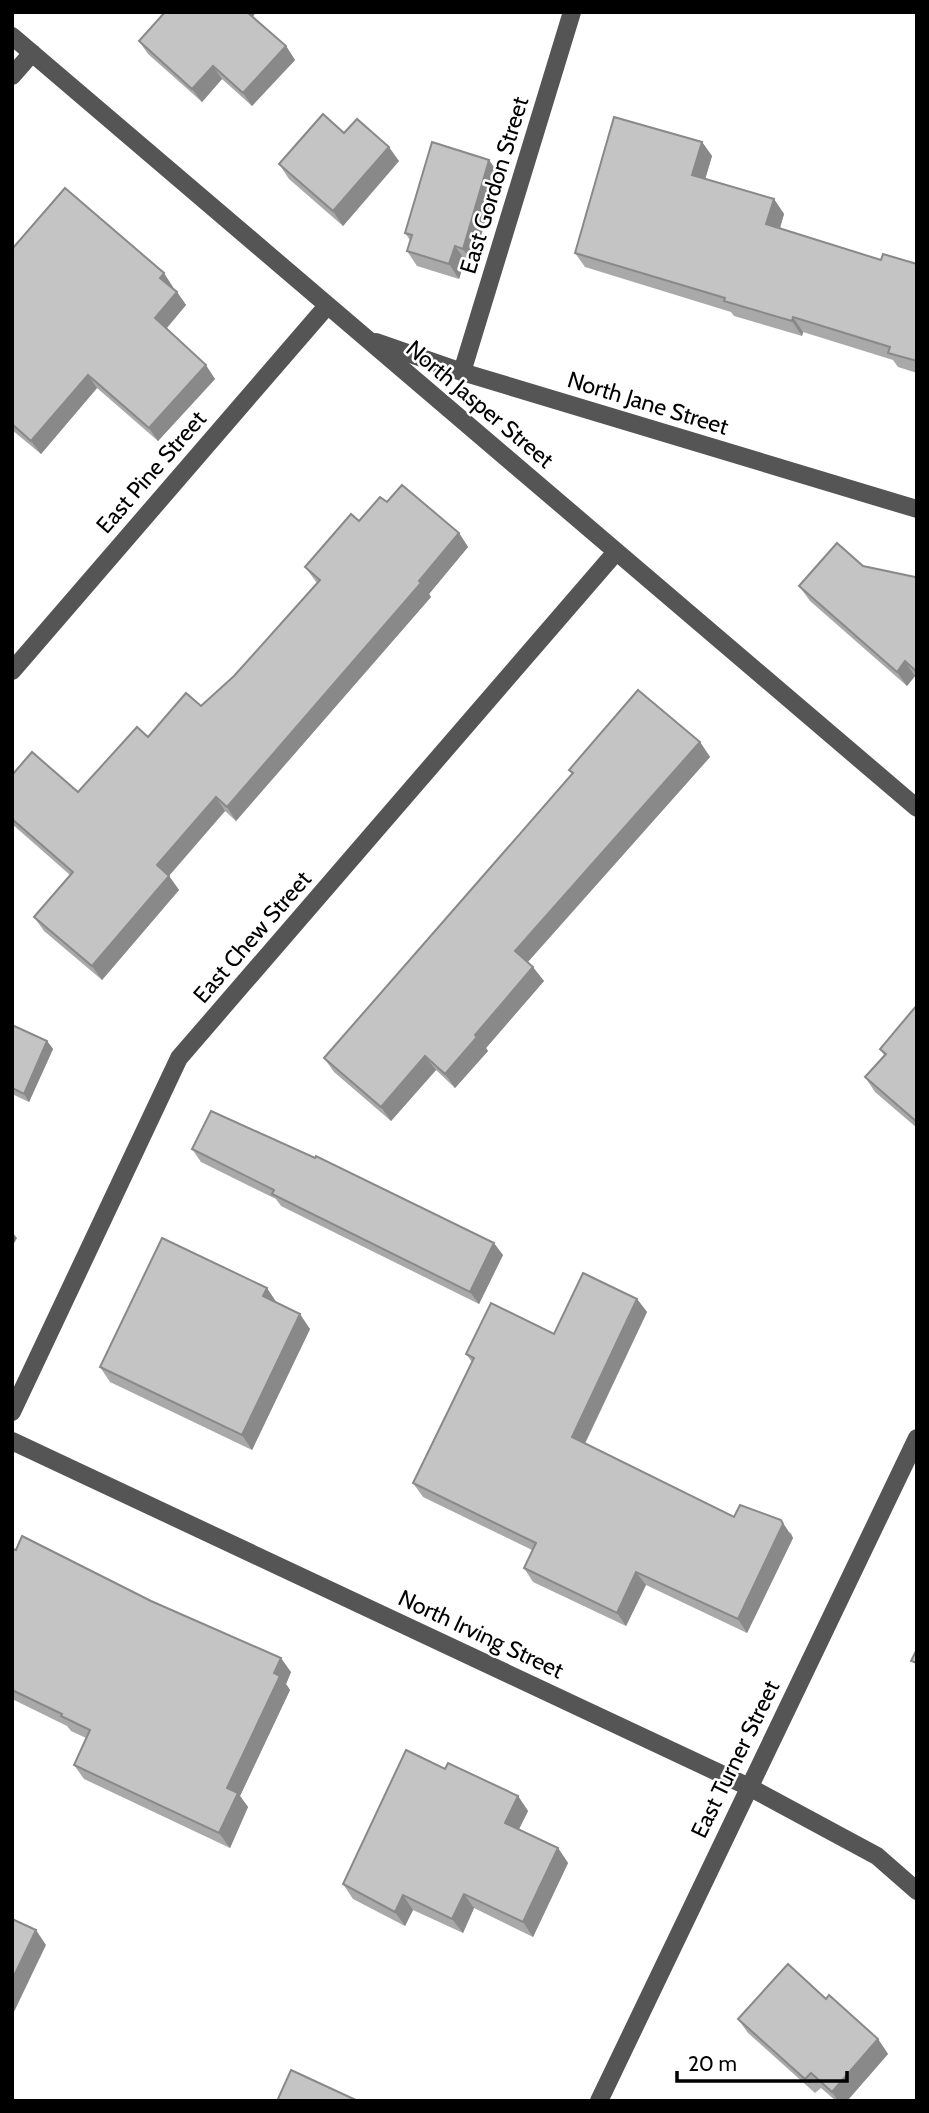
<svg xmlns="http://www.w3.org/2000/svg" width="929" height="2113" font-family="Cabin,sans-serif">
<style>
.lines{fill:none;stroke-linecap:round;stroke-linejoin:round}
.minor{stroke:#555;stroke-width:18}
.wall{fill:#a9a9a9}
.shaded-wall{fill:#898989}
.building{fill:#c4c4c4;stroke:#898989;stroke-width:2}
.labels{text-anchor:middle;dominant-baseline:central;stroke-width:5;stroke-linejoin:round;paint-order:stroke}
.street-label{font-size:23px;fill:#000;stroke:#fff}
</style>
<rect width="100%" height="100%" fill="#fff"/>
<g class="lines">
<!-- minor -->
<g class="minor">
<polyline points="12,36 917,808"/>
<polyline points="12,76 32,53"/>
<polyline points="376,342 462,372 917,509"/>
<polyline points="462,372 572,12"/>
<polyline points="12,671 327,306"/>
<polyline points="12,1412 179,1058 616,552"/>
<polyline points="12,1441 749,1787 877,1856 917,1891"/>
<polyline points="599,2101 917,1438"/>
</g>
</g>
<!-- wall -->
<g class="wall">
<polygon points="165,12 256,12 253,17 286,46 295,60 252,106 222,79 202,102 148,54 139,41"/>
<polygon points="702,142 712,156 705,179 774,199 784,214 780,229 881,260 917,264 917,373 898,367 893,360 803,332 802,336 734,316 731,312 585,267 575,253"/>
<polygon points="399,161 343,226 289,179 279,164"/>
<polygon points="499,174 473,263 465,260 459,279 417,266 407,251 410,240 405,233"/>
<polygon points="12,249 173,287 172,288 177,292 186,305 167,328 215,379 158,441 97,388 41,454 12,430"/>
<polygon points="387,502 459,533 468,547 429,594 431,597 236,821 225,811 169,876 179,890 102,980 44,931 34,917 70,875 12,824 12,775 78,792 148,737 201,706 234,676 317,583 305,567 359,521"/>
<polygon points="863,566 917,579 917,677 915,676 907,686 810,601 799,586"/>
<polygon points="700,742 710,757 528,962 544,981 486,1048 488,1051 455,1088 436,1070 391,1121 334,1072 324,1058 572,774 569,770"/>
<polygon points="917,1005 917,1128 875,1092 865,1077 884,1055 880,1049"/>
<polygon points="12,1025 47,1041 53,1049 29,1102 12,1094"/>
<polygon points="192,1149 503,1255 479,1304 281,1206 276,1199 201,1162"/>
<polygon points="637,1299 647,1312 585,1444 734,1517 791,1533 793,1538 747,1633 646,1585 626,1626 533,1582 524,1568 532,1550 423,1497 413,1483 472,1362 466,1354 554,1334"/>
<polygon points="277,1303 310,1329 252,1450 110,1382 100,1367"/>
<polygon points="12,1549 291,1672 286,1684 290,1690 240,1796 248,1807 230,1848 84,1779 74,1765 86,1738 71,1731 67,1726 12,1699"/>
<polygon points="445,1769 518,1796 528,1811 519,1829 558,1848 568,1863 533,1937 474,1908 463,1933 413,1910 405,1926 353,1899 343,1884"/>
<polygon points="826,1999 878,2039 888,2054 847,2101 836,2101 821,2088 815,2093 748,2033 738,2019"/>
</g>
<!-- shaded-wall -->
<g class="shaded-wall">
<polygon points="245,12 256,12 250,20"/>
<polygon points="286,46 295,60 252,106 243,93"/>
<polygon points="213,66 222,79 202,102 192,89"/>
<polygon points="702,142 712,156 702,190 692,175"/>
<polygon points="389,147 399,161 343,226 333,211"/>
<polygon points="489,160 499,174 473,263 463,249"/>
<polygon points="774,199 784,214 776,239 766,224"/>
<polygon points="455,246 465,260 459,279 449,264"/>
<polygon points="164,273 173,287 169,292 160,278"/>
<polygon points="177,292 186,305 164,331 155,318"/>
<polygon points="793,317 803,332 802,336 792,321"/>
<polygon points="206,365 215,379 158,441 149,428"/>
<polygon points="88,375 97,388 41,454 31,441"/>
<polygon points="459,533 468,547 429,594 431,597 236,821 227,807"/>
<polygon points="905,661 915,676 907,686 897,672"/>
<polygon points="700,742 710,757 525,965 515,951"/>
<polygon points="216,797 225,811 166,879 157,865"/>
<polygon points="169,876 179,890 102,980 92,966"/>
<polygon points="533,967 544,981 486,1048 488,1051 455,1088 445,1074 475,1035"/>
<polygon points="47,1041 53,1049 29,1102 24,1094"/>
<polygon points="425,1056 436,1070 391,1121 381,1107"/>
<polygon points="12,1232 17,1238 12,1247"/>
<polygon points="494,1243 503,1255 479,1304 470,1292"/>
<polygon points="267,1288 277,1303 263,1296"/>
<polygon points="637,1299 647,1312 581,1451 572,1437"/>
<polygon points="300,1314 310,1329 252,1450 242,1435"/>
<polygon points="781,1520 793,1538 747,1633 738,1619"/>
<polygon points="636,1572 646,1585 626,1626 617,1613"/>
<polygon points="281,1658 291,1672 286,1684 290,1690 240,1796 248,1807 230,1848 219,1833 227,1788"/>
<polygon points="518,1796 528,1811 515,1837 505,1823"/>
<polygon points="558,1848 568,1863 533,1937 523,1922"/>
<polygon points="464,1894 474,1908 463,1933 452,1919"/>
<polygon points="403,1895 413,1910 405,1926 395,1912"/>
<polygon points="36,1930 46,1945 12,2016 12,1980"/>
<polygon points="878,2039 888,2054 847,2101 838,2101 832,2092"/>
</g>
<!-- building -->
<g class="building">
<polygon points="165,12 247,12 286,46 243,93 213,66 192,89 139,41"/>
<polygon points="323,114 344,133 357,119 389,147 333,211 279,164"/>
<polygon points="614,117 702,142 692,175 774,199 766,224 881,260 883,254 917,264 917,361 888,353 890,347 793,317 792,321 724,301 725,298 575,253"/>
<polygon points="432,142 489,160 463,249 455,246 449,264 407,251 412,235 405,233"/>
<polygon points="65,188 164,273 160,278 177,292 155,318 206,365 149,428 88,375 31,441 12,424 12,249"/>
<polygon points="402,485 459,533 419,581 421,583 227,807 216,797 157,865 169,876 92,966 34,917 73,872 12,819 12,775 32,752 78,792 137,727 148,737 186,693 201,706 234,676 320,580 305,567 351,514 359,521 380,497 387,502"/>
<polygon points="837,543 863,566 915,577 917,579 917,672 905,661 897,672 799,586"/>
<polygon points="638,690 700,742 515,951 533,967 475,1035 477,1037 445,1074 425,1056 381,1107 324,1058 573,773 569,770"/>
<polygon points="917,1005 917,1122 865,1077 886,1054 880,1049"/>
<polygon points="12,1025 47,1041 24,1094 12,1088"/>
<polygon points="211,1111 315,1158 316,1156 494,1243 470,1292 272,1194 274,1190 192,1149"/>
<polygon points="162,1238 267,1288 263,1296 300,1314 242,1435 100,1367"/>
<polygon points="583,1273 637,1299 572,1437 734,1517 740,1505 781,1520 783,1524 738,1619 636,1572 617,1613 524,1568 536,1543 413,1483 474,1358 466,1354 491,1303 554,1334"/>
<polygon points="22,1536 151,1601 281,1658 274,1673 280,1676 227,1788 238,1793 219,1833 74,1765 90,1730 61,1716 62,1714 12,1690 12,1549 16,1550"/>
<polygon points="917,1649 917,1663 911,1661"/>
<polygon points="406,1750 445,1769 448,1763 518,1796 505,1823 558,1848 523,1922 464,1894 452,1919 403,1895 395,1912 343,1884"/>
<polygon points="12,1919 36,1930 12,1980"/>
<polygon points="788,1964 826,1999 829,1995 878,2039 832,2092 811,2073 805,2079 738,2019"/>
<polygon points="291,2070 358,2101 277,2101"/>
</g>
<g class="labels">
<!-- street labels -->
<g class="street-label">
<text transform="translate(494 185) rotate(-73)">East Gordon Street</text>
<text transform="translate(648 403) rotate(17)">North Jane Street</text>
<text transform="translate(480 404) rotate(40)">North Jasper Street</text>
<text transform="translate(151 472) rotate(-49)">East Pine Street</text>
<text transform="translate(252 937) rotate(-49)">East Chew Street</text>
<text transform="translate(481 1634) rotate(25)">North Irving Street</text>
<text transform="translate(735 1759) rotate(-64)">East Turner Street</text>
</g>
</g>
<!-- border -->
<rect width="929" height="2113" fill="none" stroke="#000000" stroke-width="28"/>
<!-- scale -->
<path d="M677 2071v10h170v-10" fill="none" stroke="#000000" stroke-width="3.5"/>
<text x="688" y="2071" font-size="21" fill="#000000" stroke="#ffffff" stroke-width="5" paint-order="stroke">20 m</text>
</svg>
